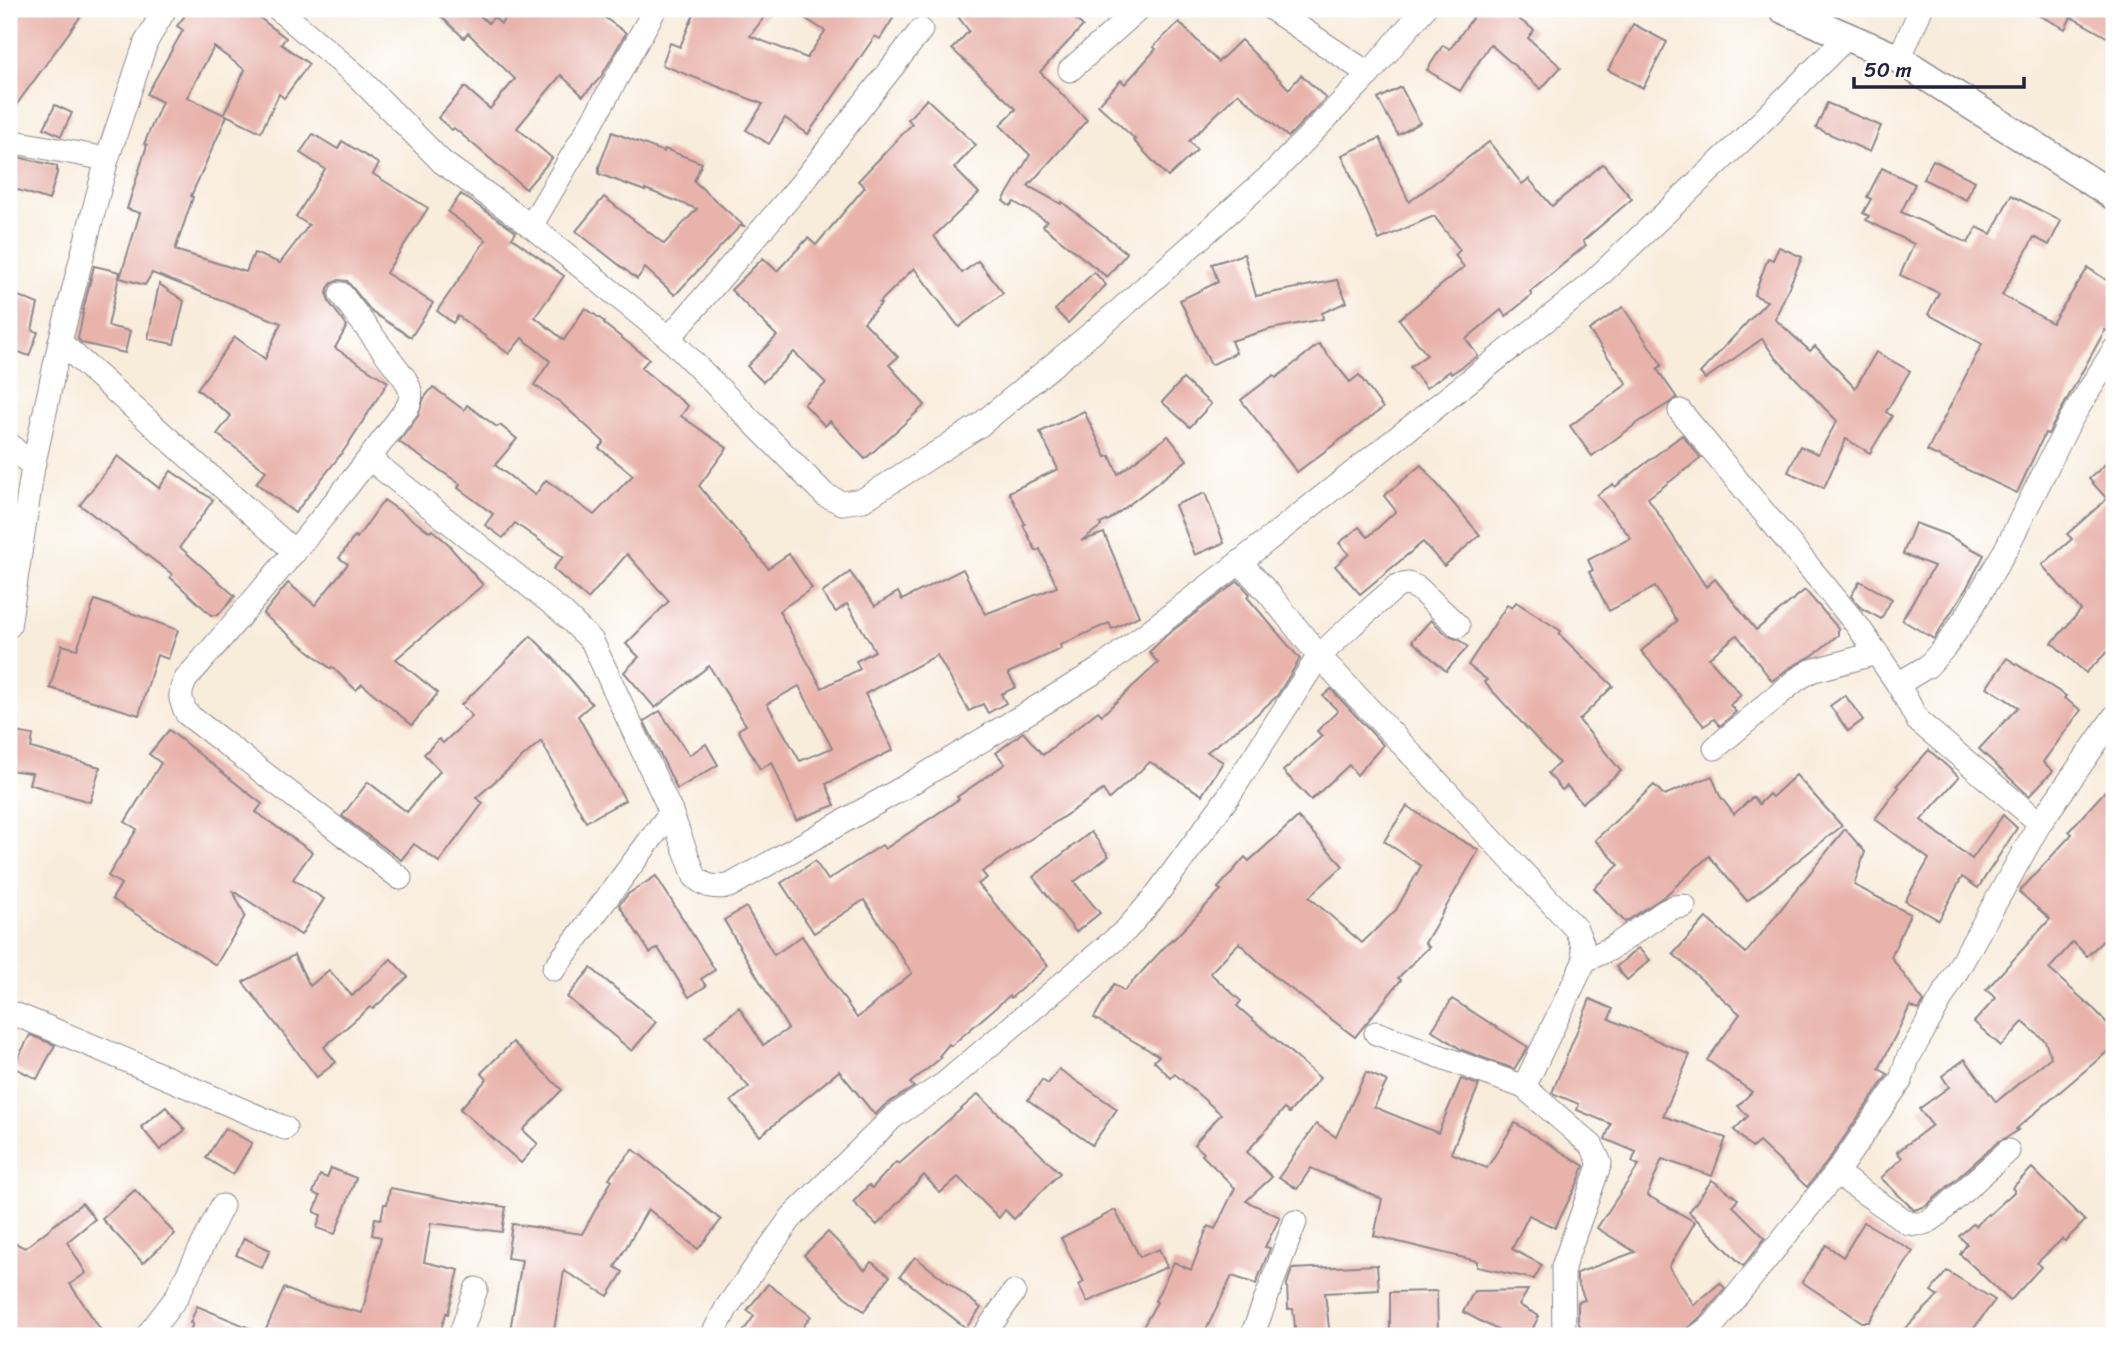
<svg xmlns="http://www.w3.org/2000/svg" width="2123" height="1345" font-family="Sriracha,sans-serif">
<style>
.building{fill:#e8b3ab;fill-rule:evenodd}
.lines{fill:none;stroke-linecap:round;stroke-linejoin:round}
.minor-casing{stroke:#8d878b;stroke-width:25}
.tertiary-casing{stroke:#8d878b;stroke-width:31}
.minor{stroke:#fff;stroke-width:23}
.tertiary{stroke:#fff;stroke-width:28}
</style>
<rect width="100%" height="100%" fill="#fff"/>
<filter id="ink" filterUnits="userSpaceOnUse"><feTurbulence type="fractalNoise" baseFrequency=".0143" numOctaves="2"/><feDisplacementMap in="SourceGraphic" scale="14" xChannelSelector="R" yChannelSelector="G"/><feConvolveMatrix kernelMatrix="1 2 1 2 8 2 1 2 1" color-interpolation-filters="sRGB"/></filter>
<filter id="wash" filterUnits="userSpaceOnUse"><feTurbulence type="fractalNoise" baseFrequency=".00686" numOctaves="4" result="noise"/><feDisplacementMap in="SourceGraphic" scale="28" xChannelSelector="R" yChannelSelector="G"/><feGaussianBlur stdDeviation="1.57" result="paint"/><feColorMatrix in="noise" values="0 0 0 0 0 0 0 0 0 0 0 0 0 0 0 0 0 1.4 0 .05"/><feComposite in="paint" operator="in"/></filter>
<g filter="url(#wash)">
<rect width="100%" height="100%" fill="#f8ecdb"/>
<g id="blocks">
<!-- building -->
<g class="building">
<polygon points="9,9 86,9 9,115"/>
<polygon points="190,9 248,9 286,38 281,44 309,64 284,98 279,94 261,132 224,114 245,70 214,47 187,97 227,116 191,196 193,197 175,250 246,272 254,253 280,263 309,225 296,217 325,169 300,153 313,134 338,149 342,141 379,164 373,174 428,208 386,273 433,303 411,337 372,312 347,281 339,280 332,283 328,288 327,295 329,302 347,326 335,348 388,382 345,449 295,513 256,483 266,471 217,434 231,416 197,389 235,337 265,359 281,323 152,273 145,285 120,278 140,213 127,209 147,145 144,144 162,102 147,94 183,30 177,26"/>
<polygon points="433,9 473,9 488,23 494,17 501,24 512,9 610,9 604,17 626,33 601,77 583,96 561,75 517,128 552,158 526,189 454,128 452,130 438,118 465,87 490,109 515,79 468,33 464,38"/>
<polygon points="696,9 770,9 750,36 807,58 825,31 791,9 899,9 880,39 875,36 808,134 785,118 769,144 746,130 763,104 662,65 670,43 680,47"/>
<polygon points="952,9 1064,9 1083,26 1040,72 1087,120 1028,186 1061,204 1062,202 1127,253 1107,277 1043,226 1047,221 1014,202 1010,206 1003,201 1030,155 1000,125 1016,109 952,49 969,31"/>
<polygon points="1479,9 1505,9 1534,30 1528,38 1561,67 1541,89 1490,44 1460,91 1427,70 1443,45 1450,49"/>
<polygon points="2027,9 2114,9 2114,41 2071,17 2065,29"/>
<polygon points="1179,22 1218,62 1241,40 1289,89 1301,75 1326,98 1288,137 1238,93 1189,141 1197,150 1168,177 1133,140 1135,139 1098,105 1121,80 1125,84 1156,49 1153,47"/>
<polygon points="1633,24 1667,42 1643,88 1608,70"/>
<polygon points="1401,87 1420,123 1398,135 1378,99"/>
<polygon points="927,99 976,145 954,168 979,193 934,236 962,273 978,261 1003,293 959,327 914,268 879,303 881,304 864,322 898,357 889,365 925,405 865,459 830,421 825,426 804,404 826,383 794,352 763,382 747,366 777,336 731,290 763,258 777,271 808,238 816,245 865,187 858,181 912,124 908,119"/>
<polygon points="1827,103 1881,126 1870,152 1816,128"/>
<polygon points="55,105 72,113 61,136 44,128"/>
<polygon points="612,132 664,152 665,149 702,163 694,181 744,226 740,226 675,295 645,268 637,279 576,231 604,197 664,244 697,209 645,189 645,191 599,174 599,167"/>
<polygon points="1380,138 1409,202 1489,142 1522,184 1529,179 1552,206 1603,164 1632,199 1583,241 1586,245 1530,292 1532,295 1506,316 1501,310 1466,339 1478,356 1451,374 1450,371 1426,388 1410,367 1427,355 1399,319 1464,267 1455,255 1460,250 1434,216 1379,240 1342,155"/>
<polygon points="9,155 57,166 57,173 49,200 9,187"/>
<polygon points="1933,160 1975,181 1966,200 1923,179"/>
<polygon points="1882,168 1915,184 1901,212 1968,243 1977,227 1991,234 2011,195 2061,221 2049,245 2034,237 2002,295 2052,323 2088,268 2114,285 2114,336 2105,330 2048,434 2045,433 2017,493 1927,451 1982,344 1928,314 1939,293 1900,275 1914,244 1866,220 1869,216 1863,213 1871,199 1867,197"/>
<path d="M461 194 516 232 512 238 564 276 535 317 564 340 585 308 605 322 604 324 649 359 641 368 688 406 681 416 727 448 699 486 768 568 789 554 812 588 779 611 822 688 860 669 856 661 875 651 847 604 836 612 822 593 850 572 875 606 898 592 902 600 963 569 985 614 1057 587 1040 549 1036 551 1023 525 1025 524 1009 492 1058 469 1040 432 1084 411 1106 457 1110 456 1118 474 1168 436 1187 460 1109 520 1100 524 1101 526 1081 541 1104 533 1139 616 1112 629 1109 623 1060 645 1061 649 1008 673 1016 687 1001 694 1006 703 988 713 983 704 969 711 937 655 865 694 893 750 826 784 835 805 796 820 772 762 760 769 738 730 746 725 709 666 655 708 624 672 639 657 626 644 669 601 627 554 588 599 553 569 563 557 515 523 503 538 485 525 493 514 458 488 460 484 399 442 418 416 424 398 433 387 464 410 467 405 497 427 500 425 517 439 495 465 535 495 546 480 594 515 633 475 599 448 604 442 560 402 534 385 550 361 522 338 509 354 458 316 453 323 437 311 486 240 448 212ZM799 686 832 748 800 761 767 704Z"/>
<polygon points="1779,247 1802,257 1775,319 1810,351 1815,346 1855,388 1876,352 1910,371 1886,412 1892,416 1870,453 1846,439 1824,488 1788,472 1800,446 1818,454 1837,421 1775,357 1762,339 1705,379 1700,373 1767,301 1754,295 1768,258 1773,260"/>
<polygon points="1244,254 1256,296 1337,280 1347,302 1322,313 1323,319 1271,329 1231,341 1236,353 1211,365 1180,300 1218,282 1212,264"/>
<polygon points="94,266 120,272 108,326 130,331 125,353 82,343 78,339 83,314 82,314"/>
<polygon points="1094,272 1106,285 1068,323 1055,310"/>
<polygon points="159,284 184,301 174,344 148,339"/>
<polygon points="9,292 38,304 32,330 38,332 29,356 9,348"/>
<polygon points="1623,307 1662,365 1657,369 1677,398 1639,422 1592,456 1570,426 1627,384 1589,330"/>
<polygon points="1319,344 1350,382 1359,375 1383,408 1297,472 1241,400 1274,375 1276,378"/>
<polygon points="1183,379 1211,404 1190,427 1162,402"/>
<polygon points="1682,435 1701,458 1648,498 1706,587 1715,579 1756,630 1805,590 1838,628 1838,635 1812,656 1789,668 1772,681 1737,635 1709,658 1741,695 1730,705 1736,712 1720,726 1714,719 1704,726 1641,651 1677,621 1655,587 1609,611 1589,572 1593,570 1588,560 1631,538 1597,495 1613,484 1615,487"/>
<polygon points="118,456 159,488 171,471 213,500 180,547 235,596 218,615 211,615 170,577 172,574 80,505"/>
<polygon points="2114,456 2114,645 2086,673 2052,643 2081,610 2042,565 2072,539 2067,534 2107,499 2089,479"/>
<polygon points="1421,465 1480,535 1444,566 1423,542 1360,594 1335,566 1349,554 1339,543 1359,527 1368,537 1396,511 1384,496"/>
<polygon points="1205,493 1224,543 1195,555 1175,505"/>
<polygon points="384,500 430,532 432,530 451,546 450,547 483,585 396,659 438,693 412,725 362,684 356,690 332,667 331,669 263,614 288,583 315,605 348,564 339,558 355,536 357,538"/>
<polygon points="1915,523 1947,535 1984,555 1966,589 1934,639 1902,620 1934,566 1903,554"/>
<polygon points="1238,581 1250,594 1247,597 1300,659 1277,696 1255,716 1207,752 1223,762 1202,795 1150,762 1109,799 1103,790 982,872 987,878 978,884 1048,966 1011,998 1009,996 951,1046 949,1044 939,1056 941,1058 910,1083 914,1087 885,1105 875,1115 839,1071 760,1136 731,1101 749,1087 705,1037 739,1007 763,1045 788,1029 724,920 746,907 774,955 802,936 857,1018 912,973 864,900 814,933 781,883 815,861 828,880 882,845 885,849 959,799 957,797 1005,764 996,753 1023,732 1043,755 1098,711 1102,715 1158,663 1149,652 1168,634"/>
<polygon points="1860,581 1892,599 1881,619 1861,608 1851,596"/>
<polygon points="95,600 178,630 168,659 157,655 139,715 50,688 62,645 77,649"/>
<polygon points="1516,602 1561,631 1559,634 1613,686 1579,720 1621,771 1582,803 1567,786 1562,790 1548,773 1559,763 1484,682 1487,680 1468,665 1507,605 1512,608"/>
<polygon points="1431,620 1448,636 1459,640 1468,647 1446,671 1412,641"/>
<polygon points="531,636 554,659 592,704 578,716 625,800 586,822 541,741 476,798 483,803 439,862 414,844 401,860 342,816 368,782 407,812 440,771 424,754 439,739 443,743 472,716 461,705"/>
<polygon points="2007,658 2066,696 2064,698 2081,710 2043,762 2053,771 2029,796 1979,749 2018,707 1987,687"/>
<polygon points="1331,689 1383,745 1357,775 1349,765 1311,800 1283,771 1322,736 1317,731 1338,711 1323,696"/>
<polygon points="1845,695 1863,720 1848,731 1830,706"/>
<polygon points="660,711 689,755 706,744 718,765 677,789 644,721"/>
<polygon points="169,730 262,804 256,812 312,852 293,879 324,899 301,935 233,891 245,916 216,965 112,899 121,884 108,876 137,829 125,822 161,763 149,754"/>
<polygon points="9,731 33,735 31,748 100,767 90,802 29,784 32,773 9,770"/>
<polygon points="1929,750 1959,777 1921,820 1972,859 2003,815 2017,828 1978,888 1962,877 1939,920 1905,901 1929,859 1875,819 1899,787 1897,785"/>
<polygon points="1796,775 1842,826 1747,901 1709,856 1665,896 1625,922 1594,888 1619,865 1595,840 1654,785 1664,795 1712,776 1720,796 1734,814 1753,797 1759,804 1769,794 1772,797"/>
<polygon points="2114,781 2114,930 2087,956 2073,942 2049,969 2097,1012 2114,1031 2114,1046 2016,1129 2018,1130 2008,1137 1999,1141 1926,1206 1914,1210 1881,1178 1902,1158 1897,1152 1932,1125 1919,1109 1949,1087 1942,1076 1965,1059 1996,1102 2051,1057 2045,1041 2023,1022 2001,1046 1974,1022 1996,998 1986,990 2050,919 2019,892 2072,834 2069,831"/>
<polygon points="1407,806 1441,829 1479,850 1425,943 1429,947 1398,978 1401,980 1355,1037 1275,977 1239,943 1210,973 1241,1001 1237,1006 1320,1078 1289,1113 1284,1109 1247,1152 1272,1177 1246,1201 1280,1217 1265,1247 1270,1248 1256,1284 1232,1276 1203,1336 1138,1336 1157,1302 1155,1301 1174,1262 1191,1270 1208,1226 1215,1229 1235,1188 1202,1155 1204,1153 1194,1144 1221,1114 1175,1074 1171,1078 1154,1061 1159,1056 1094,1018 1114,984 1124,991 1172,939 1173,940 1221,890 1218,888 1245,857 1249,861 1298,817 1343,866 1309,897 1362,943 1396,910 1421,866 1384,841"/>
<polygon points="1845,829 1865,852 1854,885 1910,914 1891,957 1924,1002 1919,1010 1910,1006 1879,1069 1888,1074 1825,1165 1807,1187 1759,1142 1752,1148 1734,1130 1748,1116 1738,1106 1752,1092 1707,1060 1740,1014 1673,954 1706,918 1746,953"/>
<polygon points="1091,832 1109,856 1074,882 1100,913 1076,932 1033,877"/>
<polygon points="656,876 715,970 701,979 706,986 689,997 658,948 650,953 619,905 628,894"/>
<polygon points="1638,948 1650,960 1627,980 1616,967"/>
<polygon points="294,955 310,986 329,970 352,996 391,959 408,977 373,1009 370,1007 324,1047 336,1062 317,1077 243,982"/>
<polygon points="591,968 656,1022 632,1051 567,997"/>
<polygon points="1452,999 1528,1047 1514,1069 1462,1050 1432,1030"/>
<polygon points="1590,999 1613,1009 1609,1019 1690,1055 1663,1116 1726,1138 1712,1176 1662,1159 1647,1195 1695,1222 1669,1267 1694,1305 1720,1283 1725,1288 1703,1315 1678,1336 1583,1336 1578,1320 1578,1302 1585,1300 1577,1280 1577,1273 1635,1252 1597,1228 1639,1165 1632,1162 1636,1152 1605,1139 1611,1124 1577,1110 1579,1104 1552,1093"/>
<polygon points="30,1035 55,1045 37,1079 13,1067"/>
<polygon points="513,1042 562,1090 523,1130 538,1144 521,1163 460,1109 487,1079 481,1073"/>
<polygon points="1059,1069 1117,1109 1092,1145 1028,1100 1042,1080 1048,1084"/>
<polygon points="1366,1072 1387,1081 1374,1107 1438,1133 1461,1079 1479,1085 1451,1153 1487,1168 1515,1123 1584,1166 1578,1182 1555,1228 1529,1215 1512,1249 1542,1265 1534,1279 1477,1267 1477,1261 1374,1236 1382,1199 1311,1168 1297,1189 1279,1177 1316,1124 1336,1137"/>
<polygon points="978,1094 1060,1173 1014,1219 1005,1210 999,1218 958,1177 940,1193 924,1175 877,1225 853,1202 869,1185 872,1188 896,1162 899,1164"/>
<polygon points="166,1107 185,1130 160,1150 141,1127"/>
<polygon points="225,1128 252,1143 233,1175 206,1158"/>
<polygon points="633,1149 721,1220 698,1249 648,1209 615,1267 623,1272 608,1296 564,1271 553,1336 509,1336 522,1260 507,1258 512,1224 582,1234 612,1180 609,1178"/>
<polygon points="331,1168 356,1178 335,1234 317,1228 321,1215 314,1212 320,1196 313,1193 320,1175 327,1178"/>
<polygon points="2032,1168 2085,1221 2065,1241 2062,1239 2037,1263 2041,1267 2010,1301 1960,1254 1967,1244 1959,1236 1973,1224 1976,1226 1988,1214 1989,1215 2015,1191 2012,1188"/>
<polygon points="1712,1180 1738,1199 1733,1206 1765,1238 1743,1266 1689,1212"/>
<polygon points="390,1188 465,1202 465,1201 506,1207 502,1232 431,1223 424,1262 459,1270 448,1314 446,1313 439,1336 187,1336 193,1324 190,1323 197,1306 264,1334 284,1288 311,1300 362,1313 381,1237 372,1235 375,1218 381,1219 384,1204 387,1204"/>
<polygon points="135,1190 175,1234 143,1263 102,1219"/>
<polygon points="82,1203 95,1219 67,1242 86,1273 70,1284 105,1336 9,1336 9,1240 25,1248"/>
<polygon points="1115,1210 1140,1257 1159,1249 1167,1267 1087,1302 1079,1285 1084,1282 1061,1238"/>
<polygon points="1864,1222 1913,1251 1869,1322 1862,1322 1802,1282 1826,1245 1843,1257"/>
<polygon points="828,1232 865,1270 871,1262 890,1276 864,1311 844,1296 804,1255"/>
<polygon points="244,1238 270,1250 262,1268 236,1255"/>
<polygon points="915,1257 981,1308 966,1328 900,1276"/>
<polygon points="1377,1265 1379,1290 1325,1293 1330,1336 1296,1336 1293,1309 1288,1309 1287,1284 1292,1269"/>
<polygon points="1947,1271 1995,1300 1968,1336 1897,1336 1938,1296 1931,1291"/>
<polygon points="768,1284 811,1316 796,1336 740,1336 754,1316 747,1310"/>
<polygon points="1528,1290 1519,1305 1539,1316 1529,1336 1509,1336 1463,1312 1474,1291"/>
<polygon points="1437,1291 1438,1336 1390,1336 1390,1292"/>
</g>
</g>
</g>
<g filter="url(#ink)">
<use href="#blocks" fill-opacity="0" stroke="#8d878b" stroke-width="2"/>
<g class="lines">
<!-- minor casing -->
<g class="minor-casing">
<g id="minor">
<polyline points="278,9 357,76 442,162 531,226 669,338 825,495 842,503 863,500 980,425 1115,314 1272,174 1369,74 1424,9"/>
<polyline points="1272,9 1369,74"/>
<polyline points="1899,59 1921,9"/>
<polyline points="1070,70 1139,9"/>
<polyline points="9,141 107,159"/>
<polyline points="531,226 599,110 655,9"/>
<path d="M341 294 405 379C411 390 413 397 407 408 338 502 262 591 186 679 178 694 180 700 187 714L400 878"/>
<polyline points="669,338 801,184 921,30"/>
<polyline points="60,342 295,552"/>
<polyline points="1680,411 1857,625 1898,684 1918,721 2040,823"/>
<polyline points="9,444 33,467"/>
<path d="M370 459 561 611 592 641 671 812 695 877C706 887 714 888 729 886L908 785 1100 669 1240 562 1583 291 1754 129 1847 37"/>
<polyline points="1240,562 1271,596 1319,656 1576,929 1582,943 1585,960 1524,1087"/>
<polyline points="9,626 33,467 60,342 107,159 146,42 165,9"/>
<polyline points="1898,684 1928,666 1945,647 1968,614 2006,549 2071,419 2114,350"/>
<polyline points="1715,748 1796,680 1811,671 1877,653"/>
<polyline points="1585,960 1610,949 1664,912 1674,907 1684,906"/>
<polyline points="554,969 671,812"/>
<path d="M9 1012C102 1048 193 1090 285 1128"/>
<polyline points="1376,1033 1524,1087 1592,1146 1600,1163 1563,1267 1564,1336"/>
<path d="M1836 1173 1908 1223C1919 1225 1926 1224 1935 1217L2008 1151"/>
<polyline points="147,1336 176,1298 222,1206"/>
<polyline points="460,1336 476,1289"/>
<polyline points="712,1336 727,1307 791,1218 893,1117 944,1084 1126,930 1154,898 1228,797 1319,656 1352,625 1397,586 1408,584 1418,588 1458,626"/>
<polyline points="983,1336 1014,1292"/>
<polyline points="1252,1336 1295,1222"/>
<polyline points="1698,1336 1713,1325 1836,1173 1901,1080 1908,1058 2040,823 2114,717"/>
</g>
</g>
<!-- tertiary casing -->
<g class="tertiary-casing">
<polyline id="tertiary" points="1783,9 1899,59 2114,196"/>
</g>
<!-- minor -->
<use href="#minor" class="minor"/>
<!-- tertiary -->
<use href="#tertiary" class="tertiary"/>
</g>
</g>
<!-- margin -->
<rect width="2123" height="1345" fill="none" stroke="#fff" stroke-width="35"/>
<!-- scale -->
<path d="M1854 77v10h170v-10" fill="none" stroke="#22223b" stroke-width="3.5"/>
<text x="1864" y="77" font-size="21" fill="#22223b" stroke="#ffffff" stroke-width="5" paint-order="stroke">50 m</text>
</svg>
